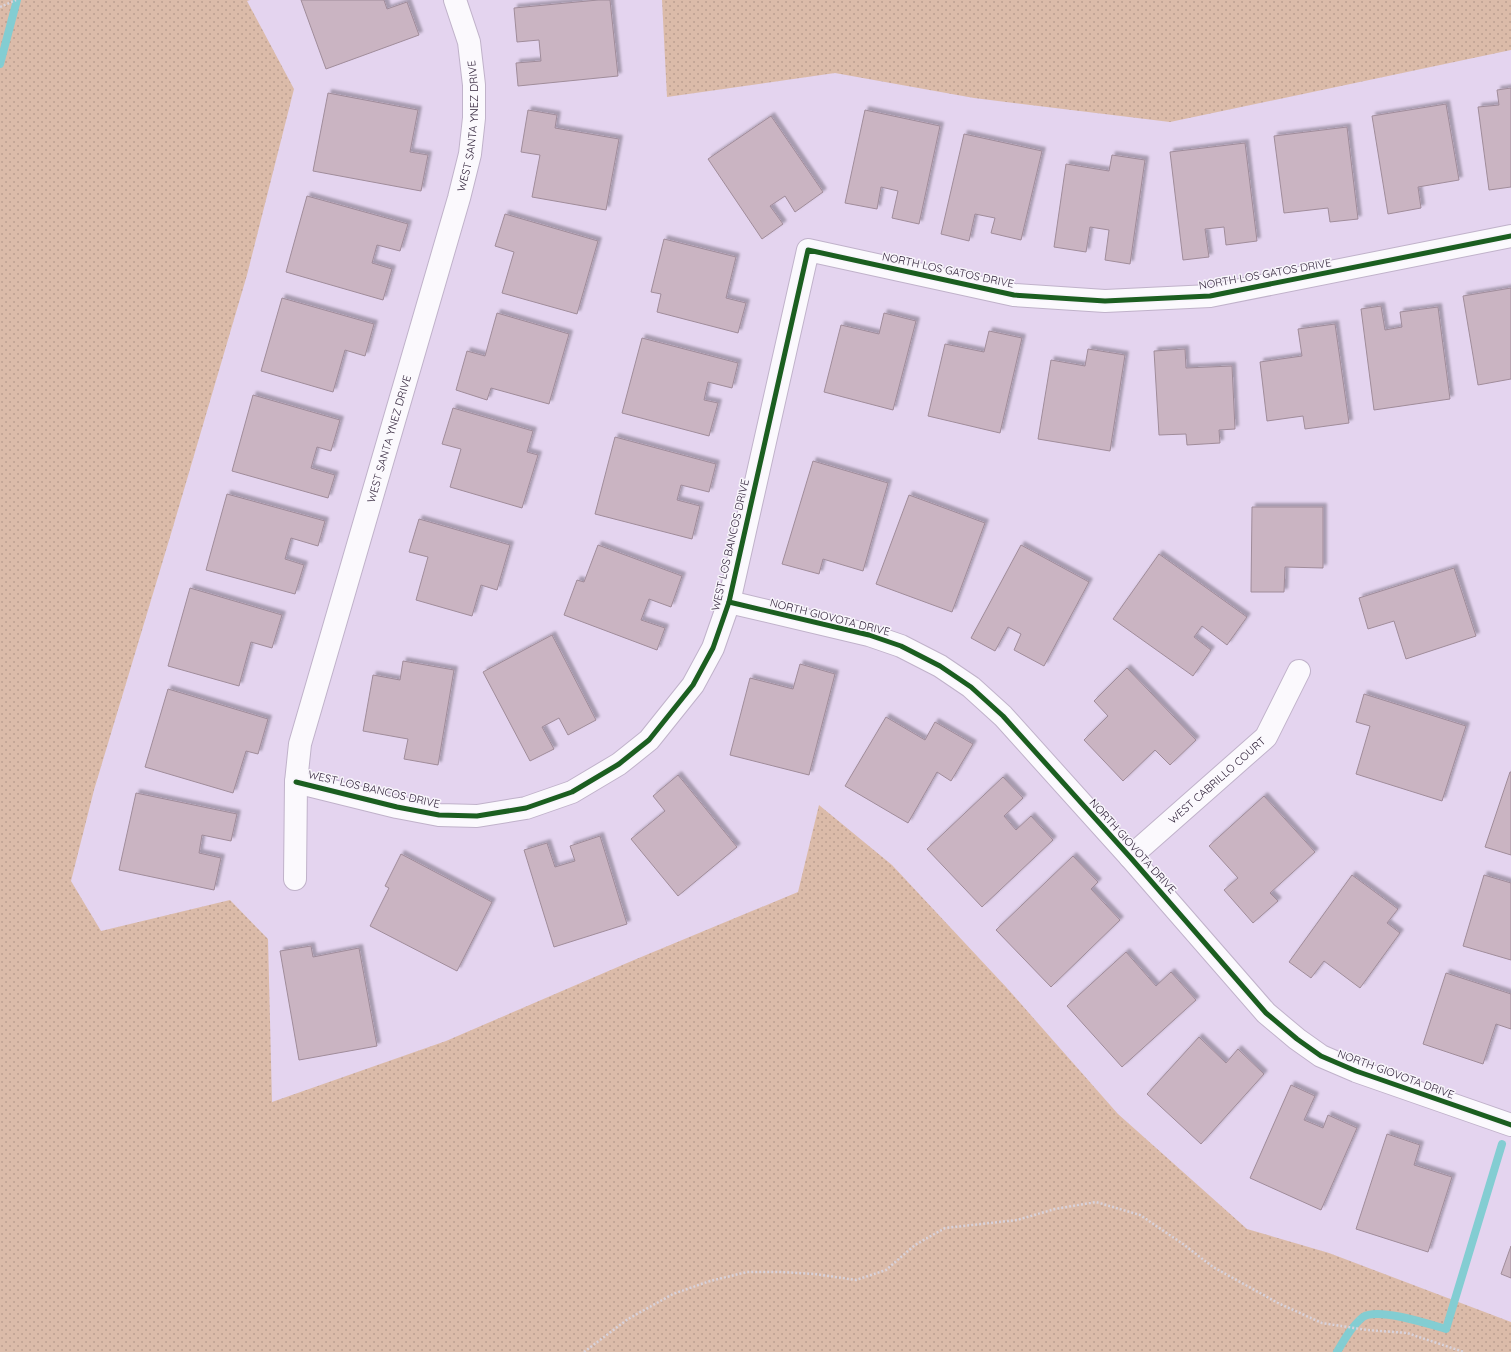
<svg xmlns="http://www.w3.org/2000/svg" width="1511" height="1352" font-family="Quicksand,sans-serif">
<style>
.grass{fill:url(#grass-dots)}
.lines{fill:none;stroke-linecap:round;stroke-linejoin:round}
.stream{stroke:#83cdd2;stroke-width:8}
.building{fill:#cab4c2;stroke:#a08c9a;filter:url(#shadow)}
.street-casing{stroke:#c0b2ca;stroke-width:24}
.path{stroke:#d8d2db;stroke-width:2.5;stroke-dasharray:2 2;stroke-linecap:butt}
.street{stroke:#fbf9fd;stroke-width:22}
.cycleway-casing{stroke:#f8f5fb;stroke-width:8}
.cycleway{stroke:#1b5e20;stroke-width:5}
.labels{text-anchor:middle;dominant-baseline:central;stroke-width:3;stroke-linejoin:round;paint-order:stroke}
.street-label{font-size:11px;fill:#2c1d35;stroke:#f8f5fb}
</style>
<defs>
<pattern id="grass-dots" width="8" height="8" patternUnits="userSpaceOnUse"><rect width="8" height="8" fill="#dbbba9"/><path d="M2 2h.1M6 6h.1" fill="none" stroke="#bca092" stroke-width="1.8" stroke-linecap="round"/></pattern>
<filter id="shadow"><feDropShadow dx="3.5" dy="-3.5" stdDeviation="1" flood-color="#0004"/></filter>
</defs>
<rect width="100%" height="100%" fill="#e4d4ef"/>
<!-- grass -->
<g class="grass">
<polygon points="0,0 250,0 247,1 294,89 247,275 173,527 94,790 71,881 101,931 230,900 268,939 272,1102 446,1041 634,960 798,892 819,805 892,865 1006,987 1118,1114 1247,1229 1329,1253 1511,1322 1511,1352 0,1352"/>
<polygon points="662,0 1511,0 1511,50 1170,122 974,98 835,73 667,97"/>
</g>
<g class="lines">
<!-- stream -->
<g class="stream">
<polyline points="0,64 17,0"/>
<path d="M1337 1352C1344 1340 1352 1326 1363 1317 1378 1307 1429 1324 1446 1329L1502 1144"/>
</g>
</g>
<!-- building -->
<g class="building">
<polygon points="301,0 384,0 387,9 407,2 419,35 326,69"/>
<polygon points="598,0 610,0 618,76 518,86 516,63 541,61 539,40 517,42 514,8"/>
<polygon points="1511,88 1511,187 1489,190 1478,107 1499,105 1497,90"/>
<polygon points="328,93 418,110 410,152 428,155 421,191 313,171"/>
<polygon points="1446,104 1459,180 1418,187 1421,208 1388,214 1372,116"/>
<polygon points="528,110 557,115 555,128 619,139 606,210 532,197 540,155 521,152"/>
<polygon points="865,110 940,126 919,224 892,218 898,191 881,187 877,209 845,203"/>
<polygon points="771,116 823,192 795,212 785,196 770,206 783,224 762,239 708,159"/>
<polygon points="1347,127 1358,219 1330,222 1328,208 1284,213 1274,136"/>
<polygon points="964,134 1042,151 1021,240 991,233 995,218 975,214 969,241 941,234"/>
<polygon points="1245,143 1257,241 1226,245 1224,227 1205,229 1209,257 1183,260 1170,152"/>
<polygon points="1112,155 1145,160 1130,264 1105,260 1109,230 1090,227 1086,252 1054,247 1066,164 1109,171"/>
<polygon points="307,196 408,224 400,251 377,245 372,263 392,269 383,300 286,272"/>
<polygon points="505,214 598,241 577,314 502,293 514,252 495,246"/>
<polygon points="664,239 736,257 726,298 746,303 738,333 657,312 661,294 651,292"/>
<polygon points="1511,288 1511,379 1478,385 1463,296"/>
<polygon points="282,298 374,324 365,356 345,350 333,392 261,371"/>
<polygon points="1381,306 1385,330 1402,327 1400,312 1438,307 1450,399 1374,410 1361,309"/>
<polygon points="497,313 569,334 549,404 491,388 487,400 456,390 467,351 485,356"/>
<polygon points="884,313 916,321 893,410 824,392 841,325 879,334"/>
<polygon points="1335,324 1349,423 1305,429 1303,416 1267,421 1260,362 1302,356 1298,329"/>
<polygon points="989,331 1022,338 1000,433 928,416 945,344 984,352"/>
<polygon points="642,338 738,363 732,388 708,382 704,400 718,403 709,436 622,413"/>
<polygon points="1088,349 1125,355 1110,451 1038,439 1051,360 1085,366"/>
<polygon points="1185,349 1186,368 1232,366 1235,429 1219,430 1220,443 1187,445 1186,434 1159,435 1154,351"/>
<polygon points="253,395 340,420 331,451 317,447 311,468 335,475 328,498 232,471"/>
<polygon points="453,408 533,431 527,452 538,455 522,508 450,487 461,449 442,444"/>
<polygon points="615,437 716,464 709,492 681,485 677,500 700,506 692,539 595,514"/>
<polygon points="813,461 888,483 863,571 823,559 819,574 782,564"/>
<polygon points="227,494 325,521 318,546 291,538 285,559 304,565 295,594 206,570"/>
<polygon points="909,495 985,523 952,612 876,584"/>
<polygon points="1252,507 1323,507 1323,568 1285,567 1284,592 1251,592"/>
<polygon points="419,519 510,545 497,590 481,585 472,616 416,600 428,557 409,552"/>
<polygon points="598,545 682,576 671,607 649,599 641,620 665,628 657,650 564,615 577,580 584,582"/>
<polygon points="1021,545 1089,582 1044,666 1014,650 1021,634 1008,627 995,651 971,638"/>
<polygon points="1159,554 1247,617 1227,645 1202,626 1194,637 1211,650 1193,676 1113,619"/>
<polygon points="1454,568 1476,636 1406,659 1394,621 1368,629 1359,598"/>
<polygon points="190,588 282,615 272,648 251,642 239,686 168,666"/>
<polygon points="552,635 596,720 568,735 559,718 542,727 554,749 530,761 483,672"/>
<polygon points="403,661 454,670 438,765 404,759 408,739 363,731 373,675 400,680"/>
<polygon points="800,664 835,674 809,775 730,755 750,678 793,689"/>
<polygon points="1127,668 1196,740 1170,765 1155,750 1123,781 1084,740 1108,716 1094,701"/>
<polygon points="168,689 268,719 258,754 246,751 233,793 145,767"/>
<polygon points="1364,694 1466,726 1442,801 1356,774 1370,726 1356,722"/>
<polygon points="886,717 925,740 935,722 973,744 951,781 937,772 908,823 845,786"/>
<polygon points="1510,772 1511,772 1511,855 1485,847"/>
<polygon points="678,775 737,847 678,896 631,839 665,811 653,796"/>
<polygon points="1003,777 1023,798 1004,816 1016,830 1031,816 1053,840 982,907 927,849"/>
<polygon points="136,793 237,814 231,841 202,835 199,853 221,858 214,890 119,870"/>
<polygon points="1264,796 1315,852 1270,893 1278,901 1253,923 1224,890 1238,878 1209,846"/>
<polygon points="600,836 627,924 554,947 524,850 547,843 555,867 575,861 570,846"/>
<polygon points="401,854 492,902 457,971 370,926 389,888 385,886"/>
<polygon points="1073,856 1098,882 1091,889 1120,920 1051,987 996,930"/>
<polygon points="1352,875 1398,909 1387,923 1400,933 1360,988 1324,961 1311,978 1289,962"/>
<polygon points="1484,875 1511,883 1511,960 1463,946"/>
<polygon points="311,946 313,957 359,948 377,1046 299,1060 280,951"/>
<polygon points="1126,952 1156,986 1171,972 1196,1000 1122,1067 1067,1006"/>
<polygon points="1446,973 1511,994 1511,1029 1496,1024 1483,1064 1423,1044"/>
<polygon points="1199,1037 1226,1063 1238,1049 1264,1074 1201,1144 1147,1094"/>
<polygon points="1291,1085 1315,1096 1304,1120 1323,1128 1328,1115 1357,1128 1321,1210 1250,1178"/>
<polygon points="1387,1134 1420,1145 1414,1165 1452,1177 1428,1252 1356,1229"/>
<polygon points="1511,1246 1511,1278 1501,1274"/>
</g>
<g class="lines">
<!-- street casing -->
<g class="street-casing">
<g id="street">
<polyline points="729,602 869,635 901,646 940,666 971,687 1003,716 1130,857 1266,1013 1297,1039 1321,1056 1356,1071 1511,1125"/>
<polyline points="296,782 397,807 439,815 477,816 526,808 572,792 619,764 649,740 693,685 713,648 729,602 808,250 1014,295 1105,301 1210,296 1511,236"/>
<path id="s1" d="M1130 857 1266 737 1299 671"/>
<path id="s2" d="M295 879 296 782 300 744 459 198 470 154 474 118V85L469 42 455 0"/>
</g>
</g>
<!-- path -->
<g class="path">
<polyline points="0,7 16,0"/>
<polyline points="584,1352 628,1319 673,1294 710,1281 747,1272 781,1272 815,1274 856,1280 886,1270 915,1245 945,1228 1017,1220 1055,1209 1096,1202 1140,1215 1183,1244 1213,1267 1278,1303 1322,1323 1367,1330 1407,1333 1464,1352"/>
</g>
<!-- street -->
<use href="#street" class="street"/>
<!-- cycleway casing -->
<g class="cycleway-casing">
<g id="cycleway">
<polyline points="729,602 869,635 901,646 940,666 971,687 1003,716 1130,857 1266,1013 1297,1039 1321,1056 1356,1071 1511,1125"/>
<polyline points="296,782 397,807 439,815 477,816 526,808 572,792 619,764 649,740 693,685 713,648 729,602 808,250 1014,295 1105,301 1210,296 1511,236"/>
</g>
</g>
<!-- cycleway -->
<use href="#cycleway" class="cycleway"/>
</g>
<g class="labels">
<!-- street labels -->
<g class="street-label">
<text stroke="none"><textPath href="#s2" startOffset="777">WEST SANTA YNEZ DRIVE</textPath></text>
<text transform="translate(948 270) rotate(12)">NORTH LOS GATOS DRIVE</text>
<text transform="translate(1265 274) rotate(-10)">NORTH LOS GATOS DRIVE</text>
<text stroke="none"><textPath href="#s2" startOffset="453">WEST SANTA YNEZ DRIVE</textPath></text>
<text transform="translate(730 545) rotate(-77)">WEST LOS BANCOS DRIVE</text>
<text transform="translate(830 617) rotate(14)">NORTH GIOVOTA DRIVE</text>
<text stroke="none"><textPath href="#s1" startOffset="116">WEST CABRILLO COURT</textPath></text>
<text transform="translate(374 789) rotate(13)">WEST LOS BANCOS DRIVE</text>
<text transform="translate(1133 846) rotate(48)">NORTH GIOVOTA DRIVE</text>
<text transform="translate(1396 1074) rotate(20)">NORTH GIOVOTA DRIVE</text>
</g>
</g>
</svg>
